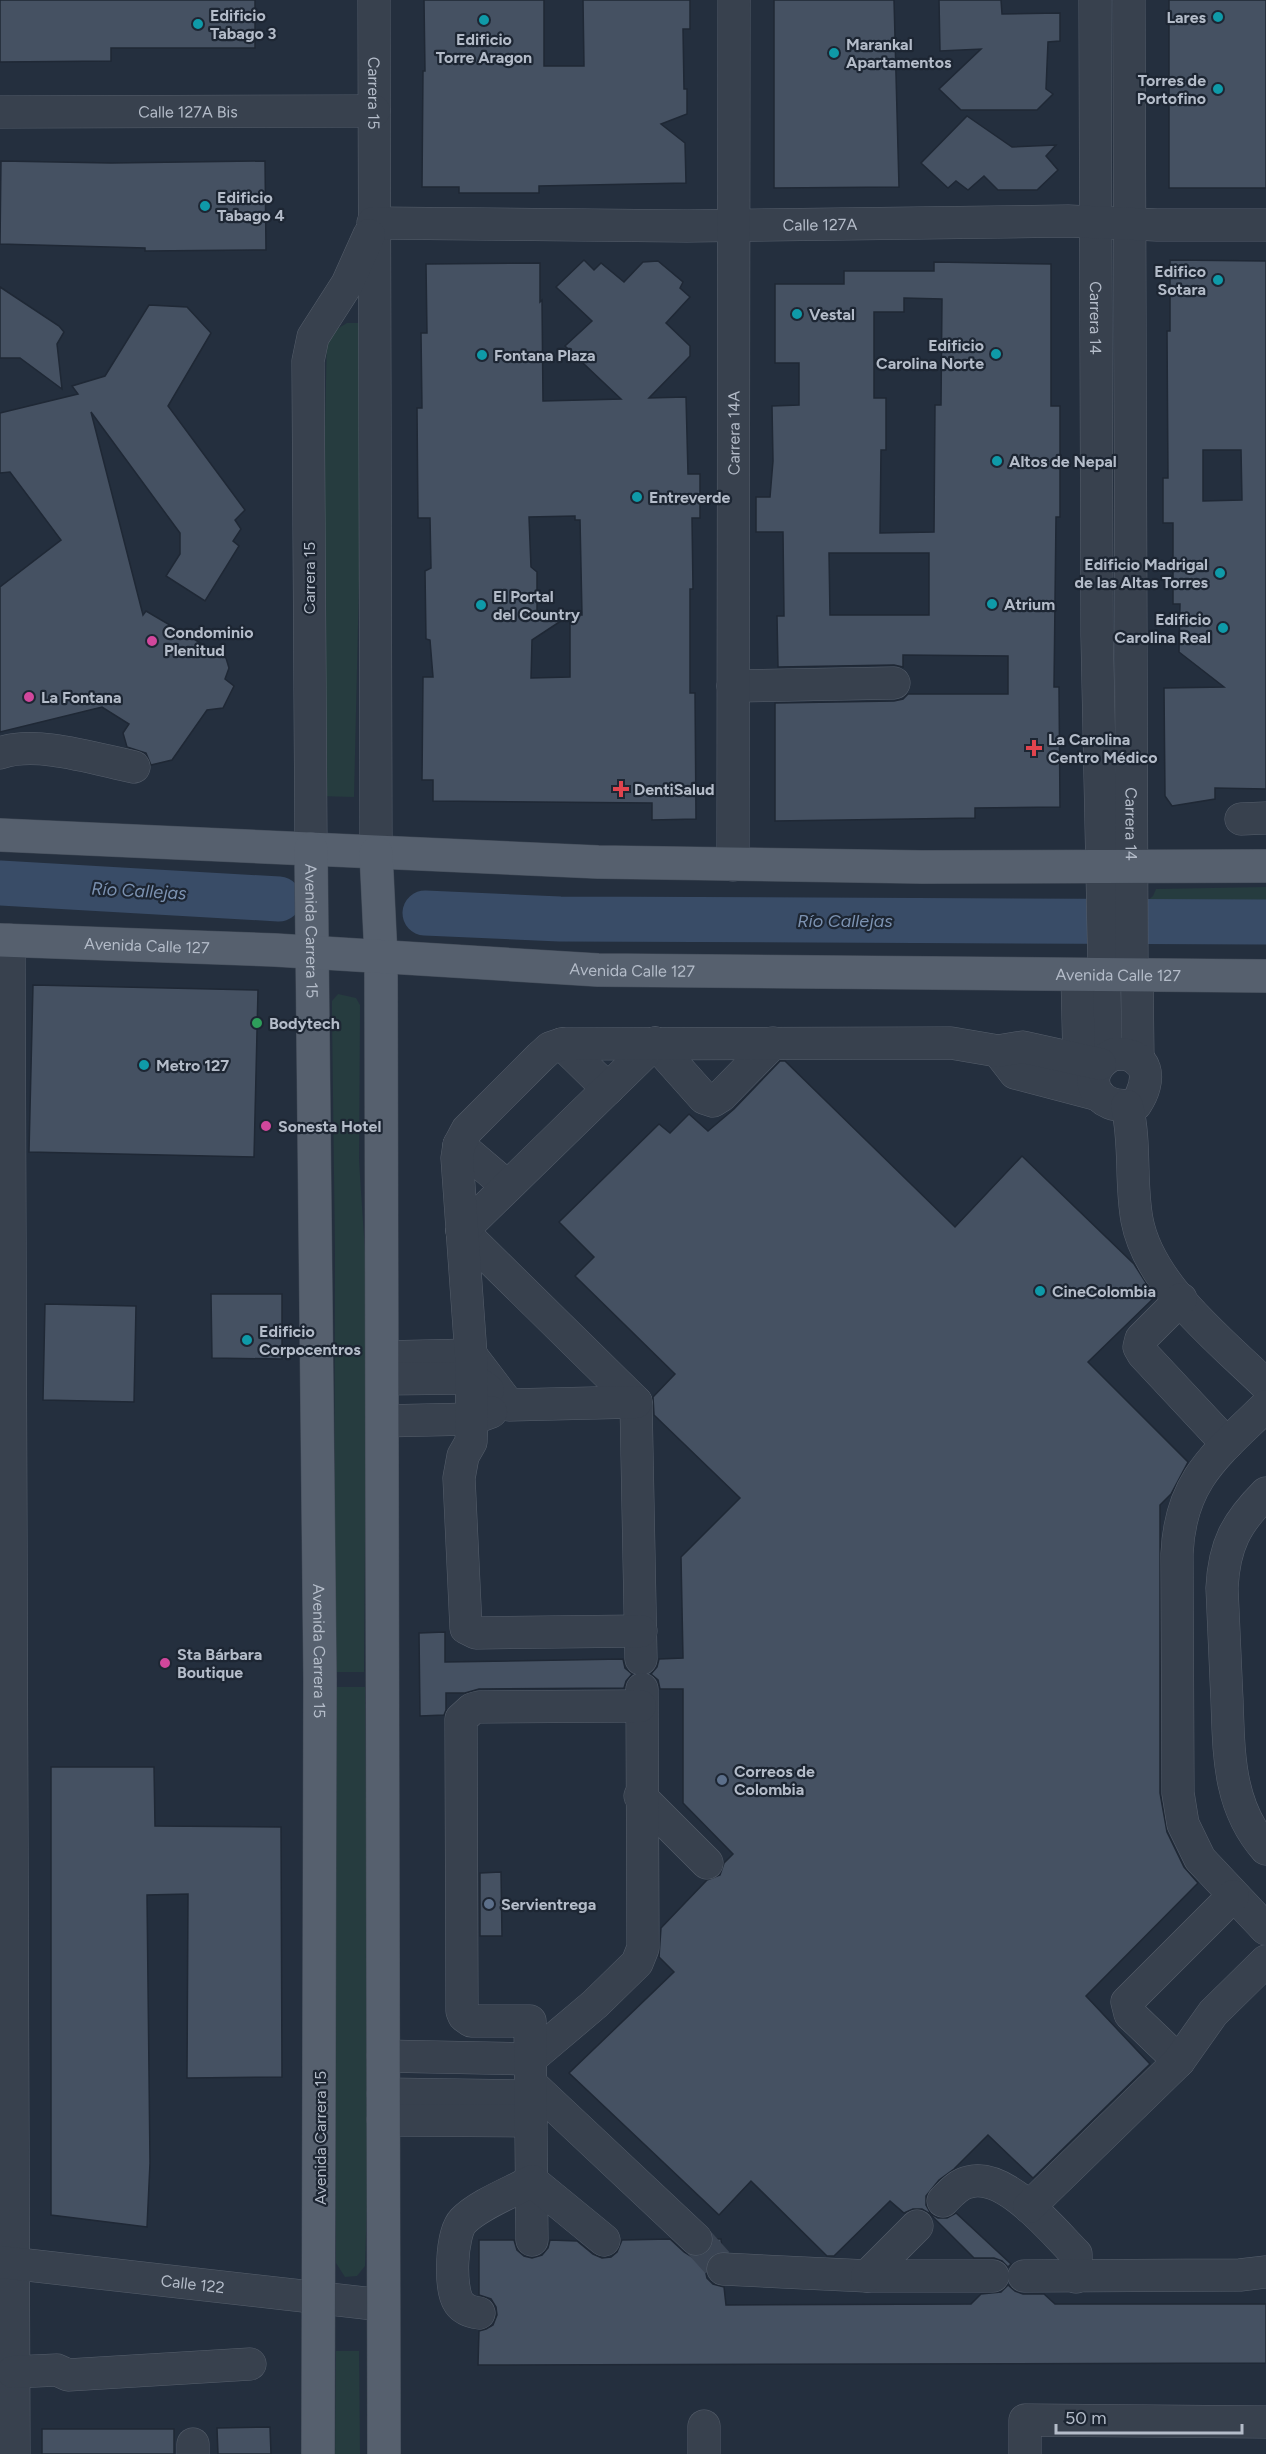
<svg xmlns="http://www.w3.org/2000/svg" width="1266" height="2454" font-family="Figtree,sans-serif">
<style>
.green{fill:#263c3f}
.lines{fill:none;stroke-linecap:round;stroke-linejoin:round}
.river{stroke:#394c67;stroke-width:45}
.building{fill:#455162;stroke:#1f2835;stroke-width:1.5;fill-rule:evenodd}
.minor-tunnel{stroke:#3a4453;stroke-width:32;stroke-dasharray:32 16;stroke-linecap:butt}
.minor-casing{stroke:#565f6c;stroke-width:33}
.major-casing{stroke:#414a57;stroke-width:34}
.minor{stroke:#38414e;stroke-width:32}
.major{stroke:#56606e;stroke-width:33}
.culture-dot{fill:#0f9aa8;stroke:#1d2633;stroke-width:2}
.hotel-dot{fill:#d1479c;stroke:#1d2633;stroke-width:2}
.health-dot{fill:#e0444e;stroke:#1d2633;stroke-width:2}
.leisure-dot{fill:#2e9e5b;stroke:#1d2633;stroke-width:2}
.service-dot{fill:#5c6f8a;stroke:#1d2633;stroke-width:2}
.labels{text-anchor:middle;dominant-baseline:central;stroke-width:4.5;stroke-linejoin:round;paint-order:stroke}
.poi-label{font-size:16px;font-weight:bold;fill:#b4bcc9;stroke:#1d2633;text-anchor:start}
.street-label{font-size:16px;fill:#b4bcc9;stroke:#1d2633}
.water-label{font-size:18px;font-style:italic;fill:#7c92b1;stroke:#1d2633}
</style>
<rect width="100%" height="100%" fill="#242f3e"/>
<!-- green -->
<g class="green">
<polygon points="347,323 365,323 354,797 317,796 327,335"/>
<polygon points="1266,887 1266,903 1146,902 1153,896 1156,889"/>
<polygon points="338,994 356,998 360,1005 359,1161 367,1281 364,1672 334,1672 335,1252 332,1019 332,1001"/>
<polygon points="334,1687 365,1687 369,2142 365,2266 357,2276 345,2277 336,2263"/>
<polygon points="336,2351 359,2351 360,2454 335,2454"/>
</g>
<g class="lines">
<!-- river -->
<g class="river">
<polyline points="0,883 279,899"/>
<polyline points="425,913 560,919 1266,922"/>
</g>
</g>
<!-- building -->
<g class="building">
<polygon points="0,0 255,0 255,48 111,48 111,61 0,62"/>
<polygon points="424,0 544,0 544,66 584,66 583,0 690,0 690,29 683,29 684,89 687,89 687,114 661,124 685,143 686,183 539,186 539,193 459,193 459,187 422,187 423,71 425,71"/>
<polygon points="774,0 894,0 899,187 774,188"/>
<polygon points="939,0 1001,0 1002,14 1060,13 1060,41 1048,42 1046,89 1053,94 1037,110 961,110 939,89 981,49 940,51"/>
<rect x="1169" y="0" width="97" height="188"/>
<polygon points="967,116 1012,147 1056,145 1046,156 1058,170 1037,190 998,190 984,176 968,190 956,181 948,188 921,163"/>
<polygon points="1,161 111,163 265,161 266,250 145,251 145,248 0,244"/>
<path d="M584 260 594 270 601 263 624 282 643 262 658 261 683 282 680 288 690 297 666 323 690 346V356L649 398 686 397 688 474H700V518H692L693 589H690V693H695L696 819 652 820V803L433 801V780H422L423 677H433L430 640 426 639 425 571 431 568 430 518H418L417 408H422L421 333H427L426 264 540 263V302L542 300 543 401 621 399 565 346 592 321 556 287ZM575 516V520H580L582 615H570V677L531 678 532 640 570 615H537V572L531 567 529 517Z"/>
<path d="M1170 260 1266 261V789L1215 788V799L1172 806 1165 796 1164 688 1224 687 1179 652 1180 604H1173V523H1163V478H1168L1167 331H1170ZM1203 450H1241L1242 500 1203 501Z"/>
<path d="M934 262 1051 264V406H1060V517H1056L1054 687H1059L1060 807 975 808V818L775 821V703L894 701 903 699 908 694H1008V656L903 655V667L894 665 778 667 777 616H784L783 532H756V497H770L773 461 772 406 799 405V363H775V284H844V271H934ZM904 298 942 299 941 405H935L934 532 880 533 881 450H886V398H874V312H904ZM829 553H929V615H830Z"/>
<polygon points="0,287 59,326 64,332 57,344 62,389 20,358 0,358"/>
<polygon points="149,305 187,307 211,333 168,406 245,510 235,520 241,529 233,541 239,546 205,601 166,576 180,554 180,533 91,412 143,615 146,611 226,658 229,668 225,679 234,686 223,708 207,710 172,760 151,765 146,753 127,747 123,733 129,724 102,707 0,732 0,587 61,540 10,472 0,473 0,413 78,394 72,386 105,376"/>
<polygon points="33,985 258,990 254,1157 29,1152"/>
<polygon points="780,1061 785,1061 955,1227 1022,1156 1134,1264 1155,1297 1088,1362 1188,1462 1171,1494 1160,1505 1160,1793 1167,1832 1184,1867 1198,1883 1086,1996 1150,2064 1033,2178 988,2135 954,2169 939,2180 926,2196 926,2205 931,2214 938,2218 947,2218 956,2213 1011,2264 1008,2267 1002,2261 994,2258 974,2258 929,2213 922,2209 913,2209 904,2213 890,2201 834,2256 827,2256 751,2181 719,2215 569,2073 674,1972 659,1957 661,1928 707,1880 720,1875 724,1863 733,1854 683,1803 683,1689 660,1689 658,1680 651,1674 657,1667 659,1659 683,1658 681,1557 740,1498 654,1415 653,1397 675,1374 575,1276 594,1257 559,1222 659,1124 670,1133 689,1114 708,1131 734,1109"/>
<polygon points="211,1294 282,1294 282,1359 212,1358"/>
<polygon points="45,1304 136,1306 134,1402 43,1400"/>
<polygon points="445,1632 445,1662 623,1659 625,1668 632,1674 626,1681 624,1688 479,1689 465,1693 446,1693 446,1710 444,1715 420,1716 419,1633"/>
<polygon points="51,1767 154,1767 155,1826 281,1827 282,2077 187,2078 188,1894 147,1895 150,2163 147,2227 51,2215"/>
<polygon points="501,1872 502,1936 480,1936 480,1873"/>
<polygon points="670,2239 684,2252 692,2257 701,2256 709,2252 713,2239 721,2239 722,2251 714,2253 708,2259 705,2269 707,2278 713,2284 724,2287 726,2305 971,2304 981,2294 1001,2292 1008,2285 1015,2291 1023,2294 1044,2294 1055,2304 1266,2304 1266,2363 478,2365 479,2331 486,2329 493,2325 497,2315 496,2307 491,2299 479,2295 479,2240 514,2240 517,2250 524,2256 532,2258 542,2255 548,2248 550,2240 577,2241 593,2254 602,2258 611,2257 617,2252 622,2240"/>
<polygon points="270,2427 271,2454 218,2454 217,2428"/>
<rect x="42" y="2429" width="132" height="25"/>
</g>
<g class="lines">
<!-- minor-tunnel -->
<polyline class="minor-tunnel" points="696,2239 723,2269"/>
<!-- minor casing -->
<g class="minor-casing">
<g id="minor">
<path id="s1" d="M374 0 376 853"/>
<path id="s2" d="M1095 0 1097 635 1106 1058"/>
<path id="s3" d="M1129 0 1132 975"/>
<path id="s4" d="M0 112 374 111"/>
<path id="s5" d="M373 223 687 226 1068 221 1157 225H1266"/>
<polyline points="733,686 894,683"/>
<path d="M0 753C37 740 95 759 134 767"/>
<polyline points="1241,819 1266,818"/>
<polyline points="311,849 308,361 313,337 347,284 369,235"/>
<path id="s6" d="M733 865 734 0"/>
<polyline points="9,940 14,2454"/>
<polyline points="1077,975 1079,1060"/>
<polyline points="1137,975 1138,1061"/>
<polyline points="655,1043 704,1098 713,1101 721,1096 773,1043"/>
<polyline points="562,1044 608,1089"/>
<polyline points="998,1051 1015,1073 1099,1095"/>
<path d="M1114 1054C1150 1052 1152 1080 1136 1104 1095 1114 1076 1072 1114 1054Z"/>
<path d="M1127 1106C1136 1143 1130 1182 1137 1220 1149 1285 1221 1341 1266 1385"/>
<polyline points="459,1145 507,1186"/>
<polyline points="462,1231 636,1402 641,1659"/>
<polyline points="462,1231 655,1043"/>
<polyline points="1181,1299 1141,1339 1139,1347 1143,1354 1227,1444"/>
<polyline points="471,1355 509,1405 636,1402"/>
<polyline points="382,1357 471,1355"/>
<polyline points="382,1379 471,1378 488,1390"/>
<path d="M1266 1406C1217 1454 1180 1480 1177 1554L1178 1793 1183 1824 1200 1859 1266 1929"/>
<polyline points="382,1421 472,1419 491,1412"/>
<path d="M1266 1493C1236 1523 1224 1545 1222 1588 1224 1626 1225 1663 1227 1700 1229 1754 1228 1806 1266 1849"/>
<polyline points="641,1631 476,1633 466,1628 459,1478 463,1456 471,1442 472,1419 471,1355 457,1158 459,1145 467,1130 540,1057 550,1048 562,1044 951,1043 998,1051 1023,1047 1100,1064"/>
<polyline points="640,1796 707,1863"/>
<polyline points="383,2056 530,2059 595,2004 637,1963 643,1948 642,1689"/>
<polyline points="1179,2061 1130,2014 1127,2002 1233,1896"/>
<polyline points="531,2084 696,2239"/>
<polyline points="383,2094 531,2096"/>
<polyline points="383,2120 531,2121"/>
<path d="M943 2201C950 2194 958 2184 969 2182 1006 2172 1053 2231 1076 2254V2277"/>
<polyline points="1029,2207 1179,2061 1213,2013 1266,1961"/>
<polyline points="532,2240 530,2021 471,2021 464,2016 462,2011 461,1719 472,1709 479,1707 640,1706"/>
<path id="s7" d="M0 2262 383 2305"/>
<polyline points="723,2269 867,2276 993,2276"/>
<polyline points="867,2276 917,2226"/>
<polyline points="1024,2276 1240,2275 1266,2272"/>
<path d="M479 2313C471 2312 464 2310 459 2303 449 2289 451 2234 463 2221 478 2205 512 2192 532 2181L604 2240"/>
<polyline points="13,2372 57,2370 68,2375 250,2364"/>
<polyline points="704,2426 704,2454"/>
<polyline points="193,2444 193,2454"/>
<polyline points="1025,2454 1025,2420 1266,2422"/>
</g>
</g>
<!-- major casing -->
<g class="major-casing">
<g id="major">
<polyline points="0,835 598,862 922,867 1266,866"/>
<path id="s8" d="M311 849 320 1679 318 2454"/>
<polyline points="376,853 381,957 384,2454"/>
<path id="s9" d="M0 940 275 950 598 970 1266 976"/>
</g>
</g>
<!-- minor -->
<use href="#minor" class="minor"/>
<!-- major -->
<use href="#major" class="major"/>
</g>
<!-- markers -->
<g class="culture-dot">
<circle cx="1218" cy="17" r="6"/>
<circle cx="484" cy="20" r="6"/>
<circle cx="198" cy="24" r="6"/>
<circle cx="834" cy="53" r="6"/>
<circle cx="1218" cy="89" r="6"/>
<circle cx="205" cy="206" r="6"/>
<circle cx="1218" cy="280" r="6"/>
<circle cx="797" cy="314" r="6"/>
<circle cx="996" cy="354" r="6"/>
<circle cx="482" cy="355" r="6"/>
<circle cx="997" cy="461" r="6"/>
<circle cx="637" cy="497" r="6"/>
<circle cx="1220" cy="573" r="6"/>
<circle cx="992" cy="604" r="6"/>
<circle cx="481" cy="605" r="6"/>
<circle cx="1223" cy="628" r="6"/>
<circle cx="144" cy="1065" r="6"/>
<circle cx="1040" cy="1291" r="6"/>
<circle cx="247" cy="1340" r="6"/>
</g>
<g class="hotel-dot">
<circle cx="152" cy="641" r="6"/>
<circle cx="29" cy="697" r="6"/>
<circle cx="266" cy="1126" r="6"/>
<circle cx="165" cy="1663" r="6"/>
</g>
<g class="health-dot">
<path d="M1031 739h6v6h6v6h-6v6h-6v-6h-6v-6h6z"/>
<path d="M618 780h6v6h6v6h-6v6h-6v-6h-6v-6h6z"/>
</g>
<circle class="leisure-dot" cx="257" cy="1023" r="6"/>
<g class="service-dot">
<circle cx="722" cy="1780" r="6"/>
<circle cx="489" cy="1904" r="6"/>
</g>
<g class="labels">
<!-- poi labels -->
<g class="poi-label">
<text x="210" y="15">Edificio<tspan x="210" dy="18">Tabago 3</tspan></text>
<text x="1206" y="17" text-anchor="end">Lares</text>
<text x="484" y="39" text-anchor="middle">Edificio<tspan x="484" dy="18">Torre Aragon</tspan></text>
<text x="846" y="44">Marankal<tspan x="846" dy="18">Apartamentos</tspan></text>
<text x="1206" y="80" text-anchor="end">Torres de<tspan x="1206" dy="18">Portofino</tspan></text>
<text x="217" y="197">Edificio<tspan x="217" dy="18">Tabago 4</tspan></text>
<text x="1206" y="271" text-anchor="end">Edifico<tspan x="1206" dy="18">Sotara</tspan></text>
<text x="809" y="314">Vestal</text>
<text x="984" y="345" text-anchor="end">Edificio<tspan x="984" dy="18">Carolina Norte</tspan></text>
<text x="494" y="355">Fontana Plaza</text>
<text x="1009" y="461">Altos de Nepal</text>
<text x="649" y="497">Entreverde</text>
<text x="1208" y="564" text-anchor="end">Edificio Madrigal<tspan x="1208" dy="18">de las Altas Torres</tspan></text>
<text x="493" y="596">El Portal<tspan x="493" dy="18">del Country</tspan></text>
<text x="1004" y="604">Atrium</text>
<text x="1211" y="619" text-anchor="end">Edificio<tspan x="1211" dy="18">Carolina Real</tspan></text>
<text x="164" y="632">Condominio<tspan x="164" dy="18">Plenitud</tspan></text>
<text x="41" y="697">La Fontana</text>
<text x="1048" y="739">La Carolina<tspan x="1048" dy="18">Centro Médico</tspan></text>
<text x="634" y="789">DentiSalud</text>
<text x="269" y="1023">Bodytech</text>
<text x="156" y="1065">Metro 127</text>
<text x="278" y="1126">Sonesta Hotel</text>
<text x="1052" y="1291">CineColombia</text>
<text x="259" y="1331">Edificio<tspan x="259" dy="18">Corpocentros</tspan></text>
<text x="177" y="1654">Sta Bárbara<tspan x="177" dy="18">Boutique</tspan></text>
<text x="734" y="1771">Correos de<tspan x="734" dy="18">Colombia</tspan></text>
<text x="501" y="1904">Servientrega</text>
</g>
<!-- street labels -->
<g class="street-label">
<text stroke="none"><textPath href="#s1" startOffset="93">Carrera 15</textPath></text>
<text stroke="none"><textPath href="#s4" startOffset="188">Calle 127A Bis</textPath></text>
<text stroke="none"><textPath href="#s5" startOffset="447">Calle 127A</textPath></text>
<text stroke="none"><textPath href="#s2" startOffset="318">Carrera 14</textPath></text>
<text stroke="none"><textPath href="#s6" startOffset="432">Carrera 14A</textPath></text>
<text transform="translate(309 578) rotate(-90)">Carrera 15</text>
<text stroke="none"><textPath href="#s3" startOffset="824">Carrera 14</textPath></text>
<text stroke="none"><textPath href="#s8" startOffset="82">Avenida Carrera 15</textPath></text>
<text stroke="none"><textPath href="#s9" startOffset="147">Avenida Calle 127</textPath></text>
<text stroke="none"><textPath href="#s9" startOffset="633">Avenida Calle 127</textPath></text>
<text stroke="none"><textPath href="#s9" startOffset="1119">Avenida Calle 127</textPath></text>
<text stroke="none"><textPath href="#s8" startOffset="802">Avenida Carrera 15</textPath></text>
<text transform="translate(320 2138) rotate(-90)">Avenida Carrera 15</text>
<text stroke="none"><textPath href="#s7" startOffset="194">Calle 122</textPath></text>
</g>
<!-- water labels -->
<g class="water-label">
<text transform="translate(139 891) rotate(3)">Río Callejas</text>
<text x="845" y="921">Río Callejas</text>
</g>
</g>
<!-- scale -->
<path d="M1056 2424v9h186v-9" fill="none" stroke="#b4bcc9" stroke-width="3"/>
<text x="1065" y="2424" font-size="18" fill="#b4bcc9" stroke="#1d2633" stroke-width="4.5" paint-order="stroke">50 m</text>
</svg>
